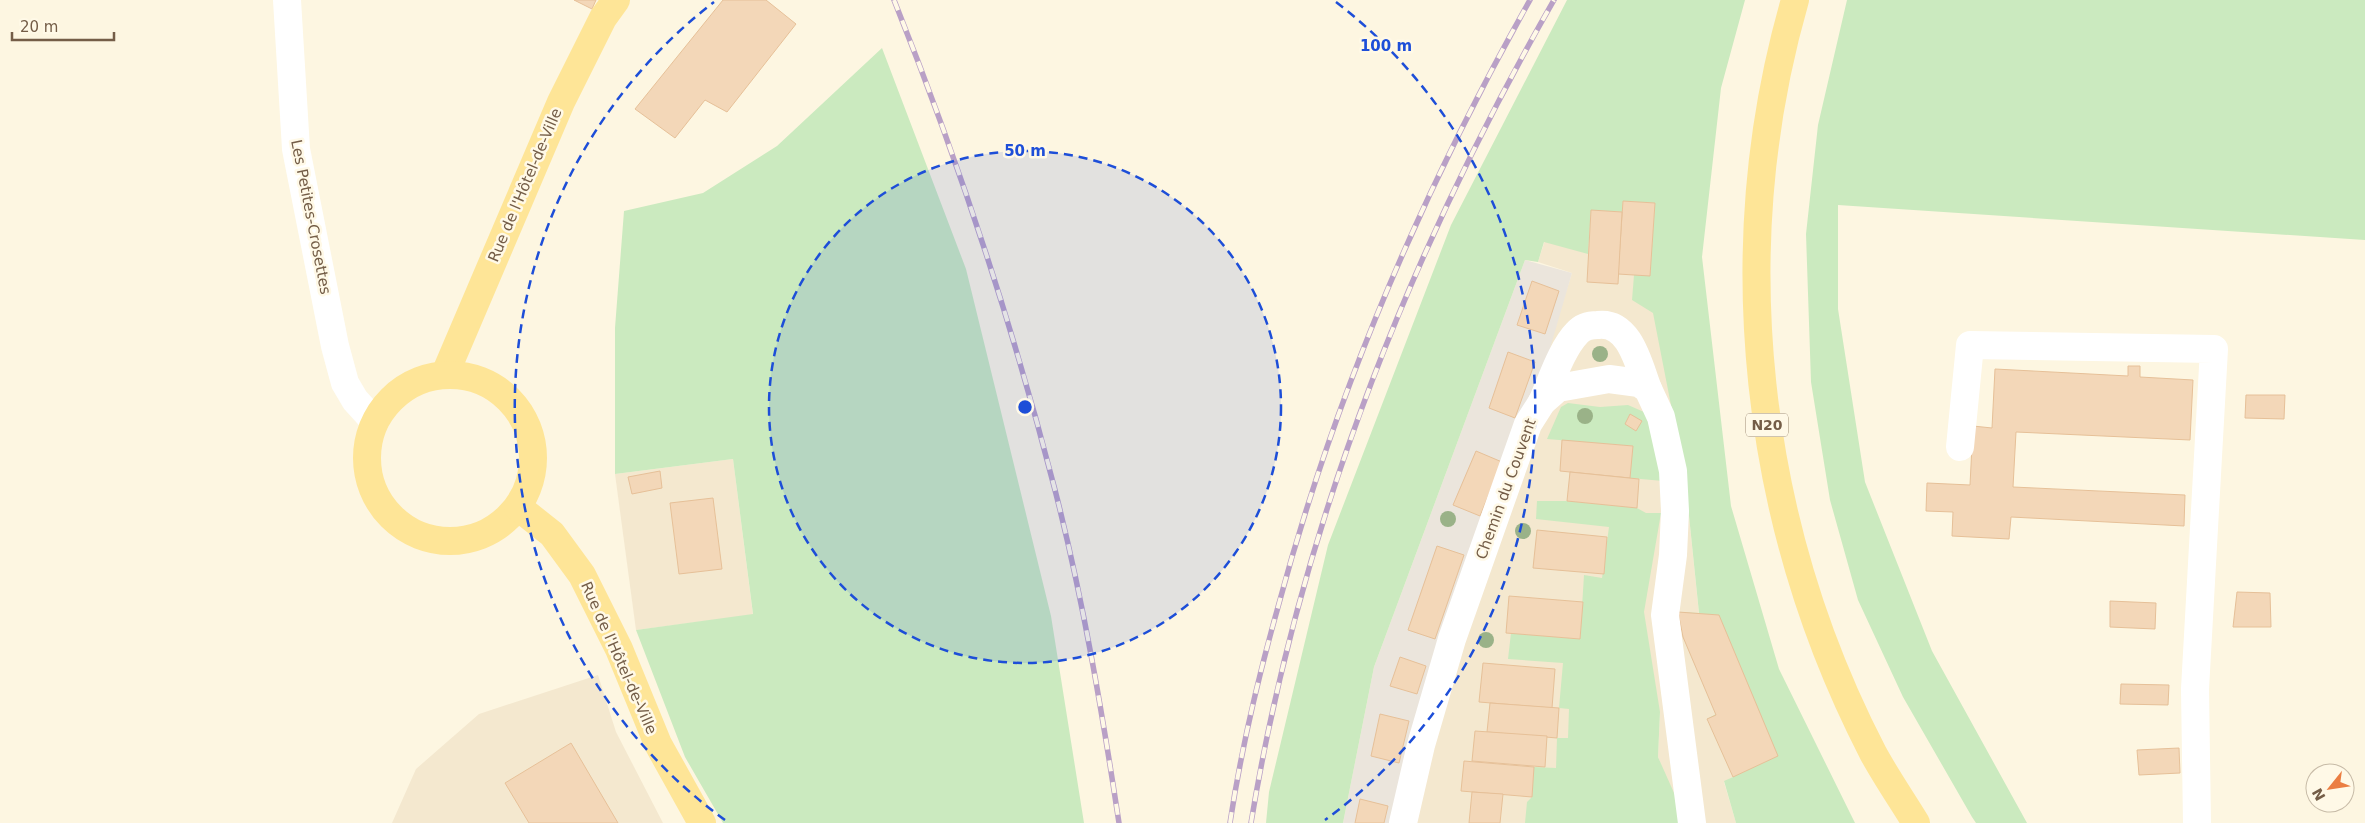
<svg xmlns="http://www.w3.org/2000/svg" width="2365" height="823" font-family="'DejaVu Sans',sans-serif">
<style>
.residential{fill:#f4e8cf}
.industrial{fill:#ebe5dc}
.green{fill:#cbeabf}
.building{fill:#f3d7b8;stroke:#e6c098}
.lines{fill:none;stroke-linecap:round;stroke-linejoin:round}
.minor{stroke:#fff;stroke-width:28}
.major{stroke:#fee597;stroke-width:28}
.rail-casing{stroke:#b9a0c6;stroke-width:5.5}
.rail{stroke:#fff9e7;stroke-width:4;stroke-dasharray:11;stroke-linecap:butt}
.tree{fill:#9ab288}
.ring{fill:none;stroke:#1d4ed8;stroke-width:2.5;stroke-dasharray:9 6}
.labels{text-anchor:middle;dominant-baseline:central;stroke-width:5;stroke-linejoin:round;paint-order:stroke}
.shield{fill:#fff9e7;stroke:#9e8c77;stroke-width:1}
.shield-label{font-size:14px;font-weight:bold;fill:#745d47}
.street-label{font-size:15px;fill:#745d47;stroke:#fff9e7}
.centre{fill:#1d4ed8;stroke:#fff9e7;stroke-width:2.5}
.ring-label{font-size:15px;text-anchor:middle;font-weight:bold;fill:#1d4ed8;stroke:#fff9e7;stroke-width:5;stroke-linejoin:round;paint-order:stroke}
</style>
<rect width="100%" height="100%" fill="#fdf6e1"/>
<!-- residential -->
<g class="residential">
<polygon points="1592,92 1674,111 1685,477 1699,614 1683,637 1716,715 1707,720 1733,777 1724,782 1736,823 1683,823 1658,757 1660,712 1605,823 1397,823 1572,273 1538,262"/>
<polygon points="733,459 753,615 636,630 615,474"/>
<polygon points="598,675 616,732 663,823 392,823 416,769 479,714"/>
</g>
<!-- industrial -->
<polygon class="industrial" points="1525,260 1572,273 1537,393 1397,823 1343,823 1374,667"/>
<!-- green -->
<g class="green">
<polygon points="1567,0 1745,0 1721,88 1702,257 1731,506 1779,669 1855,823 1736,823 1724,781 1733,777 1707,719 1716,714 1683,637 1678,612 1699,613 1685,477 1653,313 1632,300 1634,275 1650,275 1655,203 1623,201 1622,212 1591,210 1588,254 1544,242 1538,262 1525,260 1374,667 1343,823 1266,823 1269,792 1328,545 1451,225"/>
<polygon points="1847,0 2365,0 2365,240 1838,205 1838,309 1865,482 1932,651 2027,823 1976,823 1972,817 1903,697 1858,600 1830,500 1811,382 1806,234 1818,125"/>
<polygon points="882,48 966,269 1051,616 1084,823 723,823 685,757 636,630 753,614 733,459 615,474 615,328 624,211 703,193 777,146"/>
<polygon points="1568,403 1600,407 1628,405 1644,412 1655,429 1663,481 1630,478 1632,446 1547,439 1561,407"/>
<polygon points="1537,501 1567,501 1637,508 1646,513 1661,513 1644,612 1660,712 1658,757 1683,813 1683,823 1525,823 1527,802 1532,797 1534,767 1556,768 1557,738 1568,738 1569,709 1559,708 1563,663 1508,659 1511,633 1580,639 1584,575 1602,578 1609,527 1536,519"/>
</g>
<!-- building -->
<g class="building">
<polygon points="574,0 596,0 592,9"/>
<polygon points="723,0 766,0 796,24 727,112 705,100 675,138 635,109"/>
<polygon points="1623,201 1655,203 1650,276 1618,274"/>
<polygon points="1591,210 1622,212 1618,284 1587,282"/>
<polygon points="1532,281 1559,291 1545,334 1517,325"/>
<polygon points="1508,352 1535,362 1515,418 1489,408"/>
<polygon points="2128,366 2140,366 2140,377 2193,380 2190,440 2016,432 2013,487 2185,495 2184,526 2011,517 2009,539 1952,536 1953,512 1926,511 1927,483 1970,485 1973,426 1992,428 1995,369 2128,376"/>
<polygon points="2246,395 2285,395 2284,419 2245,418"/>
<polygon points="1630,414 1642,421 1636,431 1625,424"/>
<polygon points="1562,440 1633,446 1630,478 1560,471"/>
<polygon points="1476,451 1502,462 1480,516 1453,505"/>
<polygon points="660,471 662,488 632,494 628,477"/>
<polygon points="1570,472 1639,479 1637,508 1567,501"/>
<polygon points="713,498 722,569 679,574 670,503"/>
<polygon points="1537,530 1607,537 1604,574 1533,568"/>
<polygon points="1437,546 1464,555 1435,639 1408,630"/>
<polygon points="2237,592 2270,593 2271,627 2233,627"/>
<polygon points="1509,596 1583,602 1580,639 1506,633"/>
<polygon points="2110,601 2156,603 2155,629 2110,627"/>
<polygon points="1678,612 1719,615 1778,756 1733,777 1707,719 1716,715 1683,637"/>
<polygon points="1400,657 1426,666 1417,694 1390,686"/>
<polygon points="1483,663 1555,669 1552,708 1479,702"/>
<polygon points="2121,684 2169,685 2168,705 2120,704"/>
<polygon points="1490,703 1559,708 1557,738 1487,732"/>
<polygon points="1380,714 1409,721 1399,763 1371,756"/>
<polygon points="1475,731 1547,736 1545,767 1472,761"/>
<polygon points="571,743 618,823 529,823 505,783"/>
<polygon points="2179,748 2180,773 2139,775 2137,750"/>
<polygon points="1464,761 1534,767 1532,797 1461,791"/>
<polygon points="1472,792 1503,794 1500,823 1469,823"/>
<polygon points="1360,799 1388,806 1384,823 1355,823"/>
</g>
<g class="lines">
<!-- minor -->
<g class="minor">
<polyline points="287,0 296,149 335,346 345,383 355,400 375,422"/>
<path d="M1542 402C1551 382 1562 348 1577 333 1582 327 1590 325 1598 325 1630 321 1639 366 1648 389"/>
<polyline points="1960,447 1970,345 2214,349 2195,689 2197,823"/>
<polyline points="1403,823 1421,745 1452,639 1528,424 1542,402 1558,388 1609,379 1639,383 1648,389 1661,417 1673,471 1675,511 1673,555 1665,615 1692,823"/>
</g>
<!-- major -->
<g class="major">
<path d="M1795 0C1723 250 1754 523 1873 753 1886 777 1902 800 1916 823"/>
<polyline points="445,374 561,102 603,18 616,0"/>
<circle cx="450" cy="458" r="83"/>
<polyline points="518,507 552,534 582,575 619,649 658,744 702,823"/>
</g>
<!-- rail casing -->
<g class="rail-casing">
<g id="rail">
<path d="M894 0C958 160 1012 323 1055 490 1083 599 1102 711 1119 823"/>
<path d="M1230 823C1241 750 1258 678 1278 607 1335 394 1422 192 1530 0"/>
<path d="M1251 823C1299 532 1408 255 1554 0"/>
</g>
</g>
<!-- rail -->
<use href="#rail" class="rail"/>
</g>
<!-- trees -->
<g class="tree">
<circle cx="1600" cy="354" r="8"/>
<circle cx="1585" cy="416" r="8"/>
<circle cx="1448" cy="519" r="8"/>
<circle cx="1523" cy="531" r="8"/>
<circle cx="1486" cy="640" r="8"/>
</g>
<!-- distance rings -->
<circle cx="1025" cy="407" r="256" fill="#1d4ed8" fill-opacity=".12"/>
<g class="ring">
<circle cx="1025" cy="407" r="256"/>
<path d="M725 820A511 511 0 0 1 714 2M1336 2A511 511 0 0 1 1325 820"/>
</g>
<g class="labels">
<!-- shield labels -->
<rect class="shield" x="1746" y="413.5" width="42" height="23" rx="4"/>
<g class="shield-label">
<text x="1767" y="425">N20</text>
</g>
<!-- street labels -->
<g class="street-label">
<text transform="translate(525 185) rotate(-67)">Rue de l'Hôtel-de-Ville</text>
<text transform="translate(311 217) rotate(79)">Les Petites-Crosettes</text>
<text transform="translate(1506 489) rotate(-70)">Chemin du Couvent</text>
<text transform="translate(619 658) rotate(66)">Rue de l'Hôtel-de-Ville</text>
</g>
</g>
<circle cx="1025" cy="407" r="8" class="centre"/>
<g class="ring-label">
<text x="1386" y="51">100 m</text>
<text x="1025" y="156">50 m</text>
</g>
<!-- north arrow -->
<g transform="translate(2330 788) rotate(240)"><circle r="24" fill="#fff9e7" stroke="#c7bba7"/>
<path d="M0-4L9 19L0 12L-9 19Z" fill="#eb7e42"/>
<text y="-8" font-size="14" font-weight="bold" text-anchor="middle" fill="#745d47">N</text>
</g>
<!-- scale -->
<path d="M12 32v8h102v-8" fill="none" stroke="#745d47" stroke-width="2.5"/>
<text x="20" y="32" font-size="15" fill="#745d47" stroke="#fff9e7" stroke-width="4" paint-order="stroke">20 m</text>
</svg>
